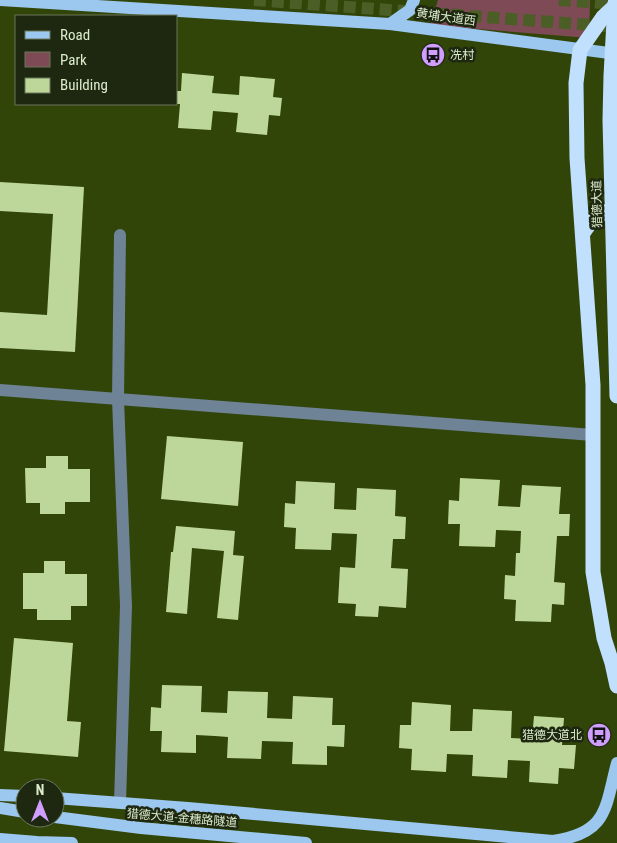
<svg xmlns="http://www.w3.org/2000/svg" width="617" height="843" font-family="'Roboto Condensed','Noto Sans SC',sans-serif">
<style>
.green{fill:#7e4a55}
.building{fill:#bdd79a}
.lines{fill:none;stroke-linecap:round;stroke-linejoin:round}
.major-tunnel{stroke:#4b5e25;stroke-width:12;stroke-dasharray:12 6;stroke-linecap:butt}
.minor{stroke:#6e8396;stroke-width:12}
.major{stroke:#9cc7ef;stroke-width:12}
.highway{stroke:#c1e0fd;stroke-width:15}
.labels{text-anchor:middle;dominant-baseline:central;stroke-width:5;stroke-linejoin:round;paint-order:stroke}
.street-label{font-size:12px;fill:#ddebcc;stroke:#1e2810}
.poi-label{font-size:12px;fill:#ddebcc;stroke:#1e2810;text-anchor:start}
</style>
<rect width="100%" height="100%" fill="#314508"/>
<!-- green -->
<polygon class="green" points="438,0 590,0 589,38 430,25"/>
<!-- building -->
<g class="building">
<polygon points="182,73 214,76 212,93 239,95 240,76 275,79 273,97 282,98 280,116 269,115 267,135 236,132 238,113 213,111 211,130 178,128 180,104 176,104 176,91 181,91"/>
<polygon points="0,182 84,187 75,352 0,348 0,312 47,315 53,214 0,211"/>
<polygon points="167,436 243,442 238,506 161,499"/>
<polygon points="46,456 68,456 68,469 90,469 90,502 65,502 65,514 40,514 40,503 26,503 25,468 46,468"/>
<polygon points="460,478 500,480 498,506 520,507 522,485 561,487 559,514 570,514 569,536 557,536 554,582 565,583 564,605 552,604 551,622 515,621 516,600 504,599 505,575 515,576 516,553 520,553 521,531 496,530 495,547 459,546 460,524 448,524 449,500 459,501"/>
<polygon points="296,481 335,483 334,509 356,510 357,488 396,490 395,516 406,517 405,539 393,539 391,568 408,569 406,608 379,606 378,617 355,616 356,604 338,603 340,567 355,568 357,534 332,533 331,550 295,549 296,528 284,527 285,503 295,504"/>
<polygon points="176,526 235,531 233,555 244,556 238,620 217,618 224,551 192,548 187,614 166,612 171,552 173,552"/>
<polygon points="44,561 65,561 65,574 87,574 87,606 71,606 71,620 37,620 37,609 23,609 23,573 44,573"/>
<polygon points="14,638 73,643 67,721 81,722 78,757 4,751"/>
<polygon points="162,685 202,686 201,712 227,713 228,691 268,692 267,718 292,719 293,696 333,698 332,725 345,725 344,747 327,746 327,765 292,764 293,742 262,741 261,759 227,758 228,737 215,736 196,735 196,753 161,752 162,731 150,731 151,707 161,708"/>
<polygon points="412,702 451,705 450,731 472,731 473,709 512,711 511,738 532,739 534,716 564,718 562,745 576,745 574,769 559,768 558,784 529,782 530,761 508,760 507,778 472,776 473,755 447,754 446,772 411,770 412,749 399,748 400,725 411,725"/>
</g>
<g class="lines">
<!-- major-tunnel -->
<g class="major-tunnel">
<polyline points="254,0 606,26"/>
<polyline points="559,0 617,4"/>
</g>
<!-- minor -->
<g class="minor">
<polyline points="0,390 593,435"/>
<polyline points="120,803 126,606 118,399 120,235"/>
</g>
<!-- major -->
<g class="major">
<polyline points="0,0 390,24 617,54"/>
<polyline points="390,24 410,10 414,0"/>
<polyline points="0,795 25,796"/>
<path d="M55 798 188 808 553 841C608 833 605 808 617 763"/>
<polyline points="0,808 25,812"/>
<polyline points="55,817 141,828 306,843"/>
<polyline points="0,839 37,842 72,843"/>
</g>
<!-- highway -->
<g class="highway">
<polyline points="615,3 611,76 610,120 617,396"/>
<polyline points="617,4 603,17 580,50 576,83 577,158 593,385 593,572 604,638 612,663 617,686"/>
<path d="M583 233C593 218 600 213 617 208"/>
</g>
</g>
<!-- icons -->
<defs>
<g id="bus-disc" transform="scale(1.25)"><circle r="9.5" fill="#cf9eff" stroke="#1e2810"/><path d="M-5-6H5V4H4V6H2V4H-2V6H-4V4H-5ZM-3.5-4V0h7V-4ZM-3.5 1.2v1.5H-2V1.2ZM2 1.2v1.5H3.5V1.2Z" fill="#111"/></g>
</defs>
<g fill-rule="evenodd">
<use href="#bus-disc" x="433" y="55"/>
<use href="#bus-disc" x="599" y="735"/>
</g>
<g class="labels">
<!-- street labels -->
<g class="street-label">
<text transform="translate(446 17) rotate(8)">黄埔大道西</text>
<text transform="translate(597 204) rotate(-91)">猎德大道</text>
<text transform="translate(182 818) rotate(5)">猎德大道-金穗路隧道</text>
</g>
<!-- poi labels -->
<g class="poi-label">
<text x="450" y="55">冼村</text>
<text x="582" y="735" text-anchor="end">猎德大道北</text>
</g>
</g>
<!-- legend -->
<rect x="15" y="15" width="162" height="90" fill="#1e2810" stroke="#6a765b"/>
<rect x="25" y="31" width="25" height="8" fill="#9cc7ef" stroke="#6a765b"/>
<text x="60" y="40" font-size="15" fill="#ddebcc">Road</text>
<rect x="25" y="52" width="25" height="15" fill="#7e4a55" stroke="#6a765b"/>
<text x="60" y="65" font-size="15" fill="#ddebcc">Park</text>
<rect x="25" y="78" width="25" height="15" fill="#bdd79a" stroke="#6a765b"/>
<text x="60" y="90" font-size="15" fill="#ddebcc">Building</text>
<!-- north arrow -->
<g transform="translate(40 803)"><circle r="24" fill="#1e2810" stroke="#6a765b"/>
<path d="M0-4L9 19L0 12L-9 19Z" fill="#cf9eff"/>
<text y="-8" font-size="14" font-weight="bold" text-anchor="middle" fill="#ddebcc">N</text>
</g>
</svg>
